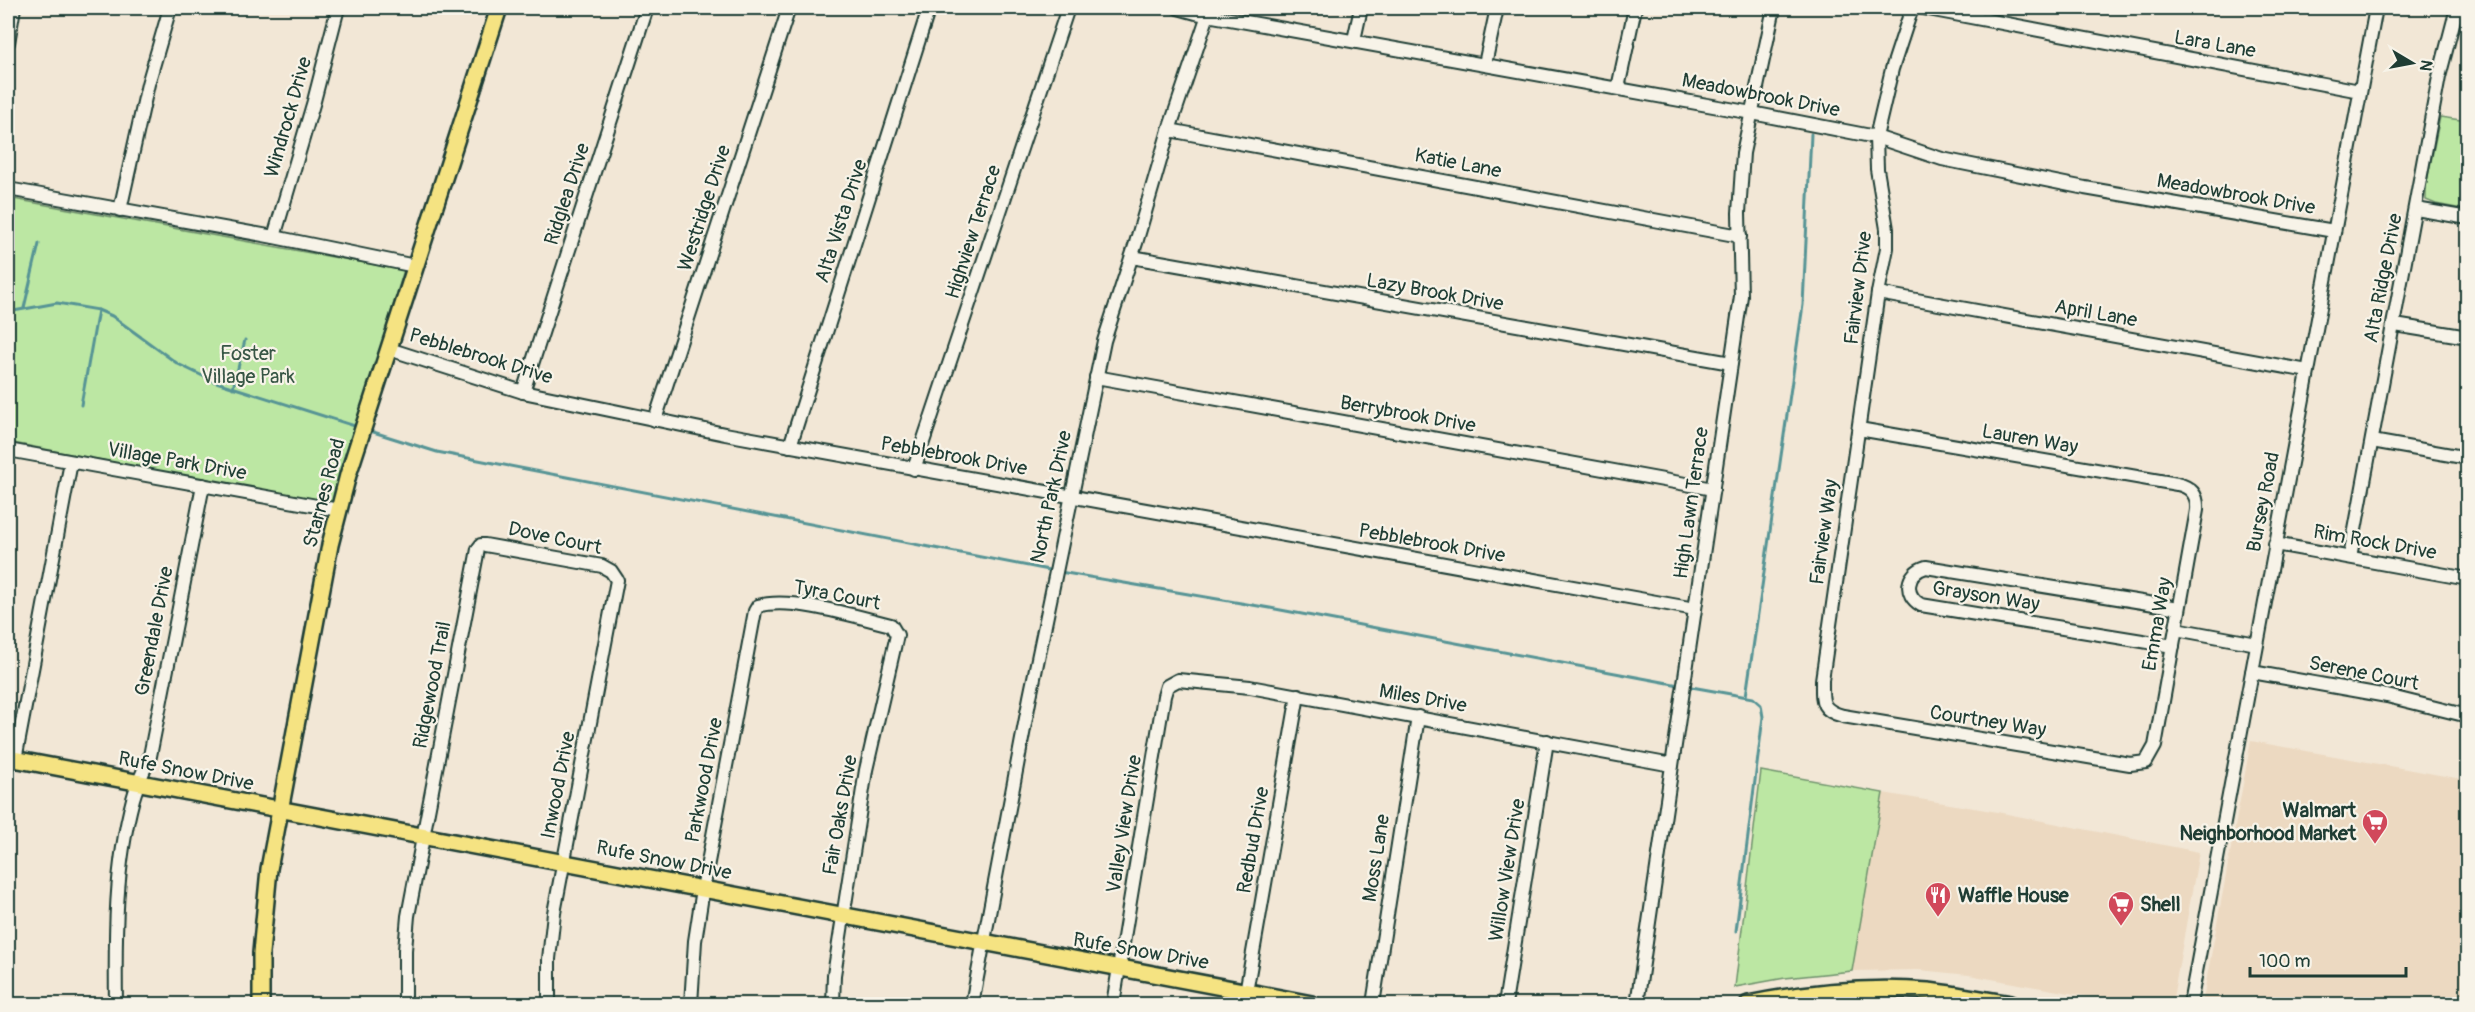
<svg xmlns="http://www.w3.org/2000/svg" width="2475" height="1012" font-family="Pangolin,sans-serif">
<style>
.built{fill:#ecd9c1}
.green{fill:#bce7a3;stroke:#6e926c;stroke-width:1.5}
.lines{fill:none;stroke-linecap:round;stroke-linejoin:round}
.stream{stroke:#579495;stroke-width:3}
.minor-casing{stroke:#1f3d34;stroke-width:16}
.major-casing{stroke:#1f3d34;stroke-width:20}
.minor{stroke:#f7f3e8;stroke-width:12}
.major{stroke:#f5e382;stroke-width:15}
.labels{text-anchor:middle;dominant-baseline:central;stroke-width:4.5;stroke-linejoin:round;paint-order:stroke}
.street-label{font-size:20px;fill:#1f3d34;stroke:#f7f3e8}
.park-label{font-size:20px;fill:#375645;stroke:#f7f3e8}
.poi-label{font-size:20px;font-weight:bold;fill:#1f3d34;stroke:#f7f3e8;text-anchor:start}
</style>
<rect width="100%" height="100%" fill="#f2e7d6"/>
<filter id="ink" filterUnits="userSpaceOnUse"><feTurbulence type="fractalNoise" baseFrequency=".0167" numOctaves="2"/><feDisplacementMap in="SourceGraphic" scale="12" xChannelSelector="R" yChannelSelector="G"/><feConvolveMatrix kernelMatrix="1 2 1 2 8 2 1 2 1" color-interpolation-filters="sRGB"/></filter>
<g filter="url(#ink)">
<!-- built -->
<g class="built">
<polygon points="2251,741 2467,780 2467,1004 2202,1004"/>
<polygon points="1883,793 1992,811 2199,852 2172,1004 2130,1004 1969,975 1919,970 1852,971"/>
</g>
<!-- green -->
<g class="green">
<polygon points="2440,117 2467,121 2467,210 2436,204 2426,200 2426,186"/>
<polygon points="8,198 404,270 332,504 8,442"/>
<polygon points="1761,771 1883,793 1852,971 1785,978 1735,987"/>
</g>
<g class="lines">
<!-- stream -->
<g class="stream">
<polyline points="24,308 39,244"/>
<polyline points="8,312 57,303 98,310 112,316 178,364 213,381 358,427"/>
<polyline points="233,388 245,340"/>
<polyline points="81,405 98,310"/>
<polyline points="367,430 437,452 1054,571"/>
<polyline points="1060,572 1270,608 1679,685"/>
<polyline points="1686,686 1753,698 1761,705 1763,717 1736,931"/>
<polyline points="1746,696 1803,305 1811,134"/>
</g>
<!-- minor casing -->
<g class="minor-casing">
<g id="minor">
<polyline points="1178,8 1196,13 1752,113 1876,137 1942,159 2085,188 2334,231"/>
<polyline points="1923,8 2360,91"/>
<polyline points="1354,40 1361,8"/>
<polyline points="8,43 14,8"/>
<polyline points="1485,64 1497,8"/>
<polyline points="1618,88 1635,8"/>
<polyline points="1169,130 1740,236"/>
<polyline points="8,189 274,237 415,266"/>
<polyline points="2416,209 2468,218"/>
<polyline points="120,210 148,84 170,8"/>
<polyline points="274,237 314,101 338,8"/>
<polyline points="1132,257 1731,363"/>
<polyline points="1878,293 2308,371"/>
<polyline points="2395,325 2468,337"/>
<polyline points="389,349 523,392 725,434 1695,609"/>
<polyline points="1096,377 1713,489"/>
<polyline points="523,392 647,8"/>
<polyline points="655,420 789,8"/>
<path d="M1859 429 2177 484C2191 487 2198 495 2197 510L2155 746 2146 762 2130 764 1843 716C1820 710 1822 701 1822 680L1878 293 1887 248V229L1877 169 1876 137 1892 69 1912 8"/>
<polyline points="2372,441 2468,458"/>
<polyline points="790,446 929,8"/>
<polyline points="8,450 339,510"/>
<polyline points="914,469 1068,8"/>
<polyline points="2275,544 2468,579"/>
<polyline points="2350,557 2439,77 2457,8"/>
<polyline points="2176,629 2257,644"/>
<path d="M2173 646 1921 605C1903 595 1906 573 1926 567L2179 608"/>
<polyline points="2252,672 2387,696 2468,716"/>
<polyline points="15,760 71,462"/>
<path d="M116 1004C115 935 115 866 133 799 137 784 144 770 150 756L203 485"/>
<polyline points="405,1004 405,950 408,916 478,549 481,545 485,545 602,566 611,571 617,580 554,913 549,959 549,1004"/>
<path d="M691 1004 695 941 703 889 755 611 758 606C791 596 858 617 891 625L897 635 866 770 834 975 833 1004"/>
<polyline points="972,1004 1030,697 1104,341 1136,243 1169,130 1210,9"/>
<polyline points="1113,1004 1164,696 1167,686 1178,680 1250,687 1672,765"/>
<polyline points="1244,1004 1298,695"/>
<polyline points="1373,1004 1418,717"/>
<polyline points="1505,1004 1547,741"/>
<polyline points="1637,1004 1741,296 1739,213 1743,153 1774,8"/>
<polyline points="2190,1004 2376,8"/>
</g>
</g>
<!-- major casing -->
<g class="major-casing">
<g id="major">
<polyline points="8,758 1312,1004"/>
<polyline points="261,1004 261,953 269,869 330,545 348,475 499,8"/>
<path d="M1748 1004C1808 992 1867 986 1928 991 1956 994 1983 1000 2011 1004"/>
</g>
</g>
<!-- minor -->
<use href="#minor" class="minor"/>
<!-- major -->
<use href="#major" class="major"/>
</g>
</g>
<!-- icons -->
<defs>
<g id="supermarket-pin" transform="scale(1.35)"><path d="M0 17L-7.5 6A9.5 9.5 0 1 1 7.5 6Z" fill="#d1495b" stroke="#f7f3e8"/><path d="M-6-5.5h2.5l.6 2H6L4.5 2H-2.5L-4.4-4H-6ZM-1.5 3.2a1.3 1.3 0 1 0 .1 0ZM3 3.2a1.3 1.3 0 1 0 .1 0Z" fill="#fff"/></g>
<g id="restaurant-pin" transform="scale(1.35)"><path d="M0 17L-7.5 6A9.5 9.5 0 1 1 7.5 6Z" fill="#d1495b" stroke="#f7f3e8"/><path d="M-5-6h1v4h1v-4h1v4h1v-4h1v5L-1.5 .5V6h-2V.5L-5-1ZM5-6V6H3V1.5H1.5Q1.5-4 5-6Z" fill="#fff"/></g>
</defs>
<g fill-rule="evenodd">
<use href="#supermarket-pin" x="2375" y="822"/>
<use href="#restaurant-pin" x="1938" y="895"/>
<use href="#supermarket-pin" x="2121" y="904"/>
</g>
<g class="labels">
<!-- street labels -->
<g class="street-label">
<text transform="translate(2215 44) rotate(10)">Lara Lane</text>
<text transform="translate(1761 95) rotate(11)">Meadowbrook Drive</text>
<text transform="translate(288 117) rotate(-74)">Windrock Drive</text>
<text transform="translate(1458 163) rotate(11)">Katie Lane</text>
<text transform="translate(567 194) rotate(-72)">Ridglea Drive</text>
<text transform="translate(2236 194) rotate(10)">Meadowbrook Drive</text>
<text transform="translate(704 208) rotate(-72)">Westridge Drive</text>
<text transform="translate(841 221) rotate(-72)">Alta Vista Drive</text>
<text transform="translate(973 232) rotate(-72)">Highview Terrace</text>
<text transform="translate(2383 278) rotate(-79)">Alta Ridge Drive</text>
<text transform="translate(1858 288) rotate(-83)">Fairview Drive</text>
<text transform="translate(1435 292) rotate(10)">Lazy Brook Drive</text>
<text transform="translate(2096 313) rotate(10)">April Lane</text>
<text transform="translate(481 356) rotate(17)">Pebblebrook Drive</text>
<text transform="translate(1408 414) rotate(10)">Berrybrook Drive</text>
<text transform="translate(2030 439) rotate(10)">Lauren Way</text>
<text transform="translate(954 456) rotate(10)">Pebblebrook Drive</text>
<text transform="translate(177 461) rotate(10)">Village Park Drive</text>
<text transform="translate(324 493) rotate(-75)">Starnes Road</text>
<text transform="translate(1051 497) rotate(-78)">North Park Drive</text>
<text transform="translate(2263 502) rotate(-79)">Bursey Road</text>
<text transform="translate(1691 503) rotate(-82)">High Lawn Terrace</text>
<text transform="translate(1824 532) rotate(-82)">Fairview Way</text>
<text transform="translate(555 538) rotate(12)">Dove Court</text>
<text transform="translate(2375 542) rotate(10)">Rim Rock Drive</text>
<text transform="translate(1432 543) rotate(10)">Pebblebrook Drive</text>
<text transform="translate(837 595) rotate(11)">Tyra Court</text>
<text transform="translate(1986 596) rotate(9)">Grayson Way</text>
<text transform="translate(2157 624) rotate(-80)">Emma Way</text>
<text transform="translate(154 631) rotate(-79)">Greendale Drive</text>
<text transform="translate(2364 673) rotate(11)">Serene Court</text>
<text transform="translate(432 685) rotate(-79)">Ridgewood Trail</text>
<text transform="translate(1423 698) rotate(10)">Miles Drive</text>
<text transform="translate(1988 721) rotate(9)">Courtney Way</text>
<text transform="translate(186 771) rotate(11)">Rufe Snow Drive</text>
<text transform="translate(704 780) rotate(-79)">Parkwood Drive</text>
<text transform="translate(558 785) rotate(-79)">Inwood Drive</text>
<text transform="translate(840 815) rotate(-80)">Fair Oaks Drive</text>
<text transform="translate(1124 824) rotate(-81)">Valley View Drive</text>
<text transform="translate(1253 840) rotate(-80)">Redbud Drive</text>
<text transform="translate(1376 858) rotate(-81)">Moss Lane</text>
<text transform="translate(664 860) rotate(11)">Rufe Snow Drive</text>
<text transform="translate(1507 870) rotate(-81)">Willow View Drive</text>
<text transform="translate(1141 951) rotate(10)">Rufe Snow Drive</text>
</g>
<!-- park labels -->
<g class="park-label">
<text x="248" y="353">Foster<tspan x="248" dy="23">Village Park</tspan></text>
</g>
<!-- poi labels -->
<g class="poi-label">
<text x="2356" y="810" text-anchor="end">Walmart<tspan x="2356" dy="23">Neighborhood Market</tspan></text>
<text x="1958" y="895">Waffle House</text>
<text x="2140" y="904">Shell</text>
</g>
</g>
<!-- margin -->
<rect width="2475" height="1012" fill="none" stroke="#f7f3e8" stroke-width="30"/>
<rect x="15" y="15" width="2445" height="982" fill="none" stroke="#1f3d34" stroke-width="2" filter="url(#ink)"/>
<!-- north arrow -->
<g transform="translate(2412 63) rotate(100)" stroke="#f7f3e8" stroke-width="4.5" paint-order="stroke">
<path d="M0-4.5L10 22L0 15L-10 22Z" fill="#1f3d34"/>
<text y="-9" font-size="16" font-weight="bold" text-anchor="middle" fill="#1f3d34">N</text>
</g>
<!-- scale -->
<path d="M2250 967v9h156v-9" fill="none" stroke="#1f3d34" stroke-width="3"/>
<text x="2259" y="967" font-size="18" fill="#1f3d34" stroke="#f7f3e8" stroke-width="4.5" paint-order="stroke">100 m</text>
</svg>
